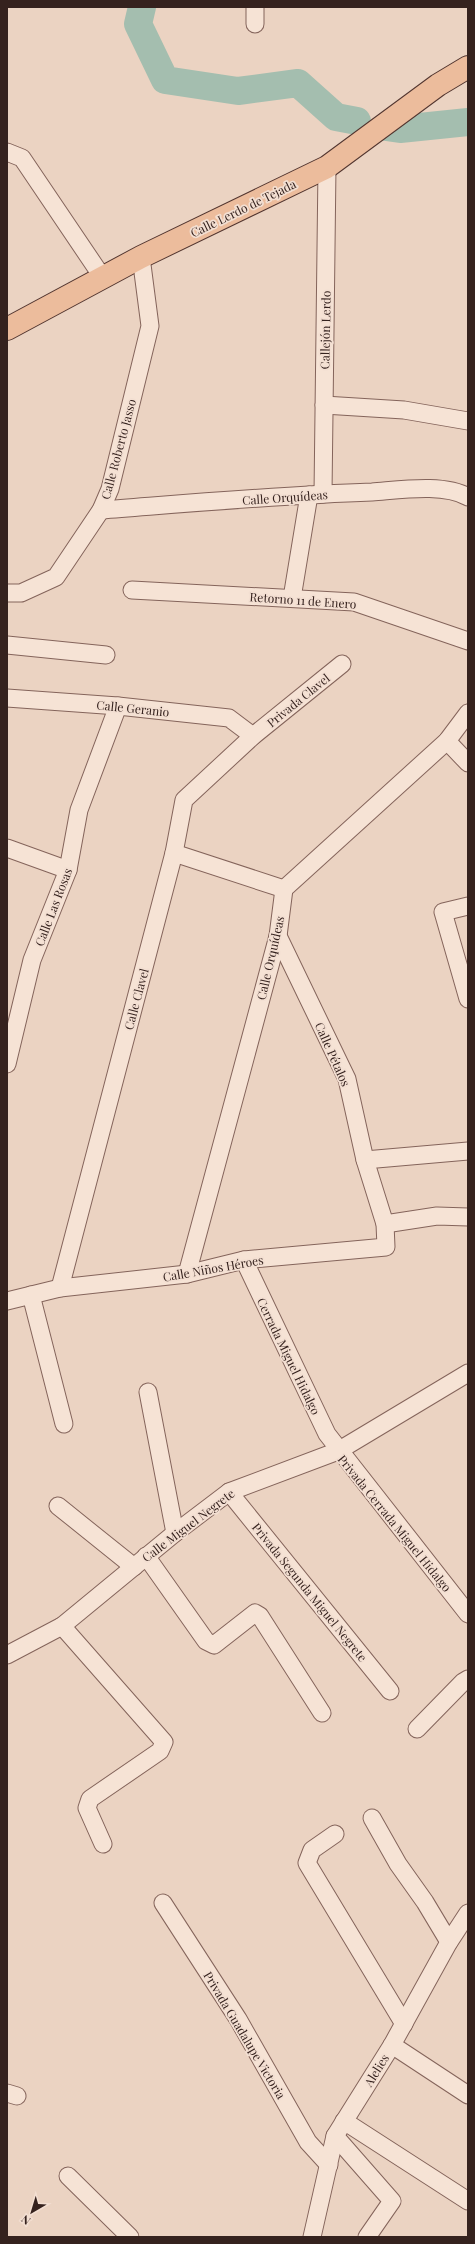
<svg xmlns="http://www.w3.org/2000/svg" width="475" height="2244" font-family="'Playfair Display',serif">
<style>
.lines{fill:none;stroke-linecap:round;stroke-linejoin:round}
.river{stroke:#a4beaf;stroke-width:28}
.minor-casing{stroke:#84645b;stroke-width:19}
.major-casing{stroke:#52352f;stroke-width:24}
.minor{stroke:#f6e3d5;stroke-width:17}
.major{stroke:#ecbc9c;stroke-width:22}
.labels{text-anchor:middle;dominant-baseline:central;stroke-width:3.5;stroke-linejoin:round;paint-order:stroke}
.street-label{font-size:12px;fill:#35221e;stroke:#f3dfd2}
</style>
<rect width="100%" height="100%" fill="#ebd3c2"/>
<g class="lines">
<!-- river -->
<g class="river">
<polyline points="142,7 138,24 165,80 238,91 298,83 336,117 357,121"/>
<polyline points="386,127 400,129 468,122"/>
</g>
<!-- minor casing -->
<g class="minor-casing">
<g id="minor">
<polyline points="255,7 255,24"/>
<polyline points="7,152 22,158 103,278"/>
<polyline points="324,405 404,410 468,421"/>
<polyline points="323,494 327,167"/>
<path d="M101 510C192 503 282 495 372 492 400 490 444 483 468 497"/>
<polyline points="132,590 354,602 468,641"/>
<polyline points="7,593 21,593 56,577 101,510 110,489 150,326 141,257"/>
<polyline points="292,598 309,495"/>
<polyline points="7,645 106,655"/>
<polyline points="7,698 118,706 229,718 253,736"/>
<polyline points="447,741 468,763"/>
<polyline points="7,848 68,870"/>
<polyline points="174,853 284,889"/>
<polyline points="468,906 443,912 468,999"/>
<polyline points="7,1064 32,960 68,870 79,810 118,706"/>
<polyline points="365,1160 468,1151"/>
<polyline points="385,1224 437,1216 468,1217"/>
<polyline points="244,1260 327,1434 468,1614"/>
<polyline points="187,1274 278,936 284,889 447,741 468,713"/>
<polyline points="60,1288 174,853 184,800 253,736 342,664"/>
<polyline points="31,1295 64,1424"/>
<polyline points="7,1301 60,1288 187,1274 244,1260 386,1247 385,1224 365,1160 347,1079 278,936"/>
<polyline points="148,1392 175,1533"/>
<polyline points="229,1492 390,1691"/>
<polyline points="58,1506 134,1567"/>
<polyline points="146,1556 206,1641 214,1645 255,1613 260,1616 322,1713"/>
<polyline points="62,1626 164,1742 160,1751 90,1799 87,1808 103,1844"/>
<polyline points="7,1655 62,1626 175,1533 229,1492 338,1451 468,1373"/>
<polyline points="417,1729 463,1682 468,1679"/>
<polyline points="372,1818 398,1864 425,1902 449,1942"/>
<polyline points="335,1834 312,1850 307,1863 404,2024"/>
<polyline points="163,1903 238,2019 308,2142 329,2165"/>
<polyline points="392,2045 468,2095"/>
<polyline points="7,2093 17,2096"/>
<polyline points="344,2121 468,2201"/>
<polyline points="335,2136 392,2201 367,2237"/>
<polyline points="68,2176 130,2237"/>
<polyline points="312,2237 335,2136 392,2045 449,1942 468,1913"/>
</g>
</g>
<!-- major casing -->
<g class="major-casing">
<polyline id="major" points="7,329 141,257 327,167 438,85 468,67"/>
</g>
<!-- minor -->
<use href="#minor" class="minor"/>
<!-- major -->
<use href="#major" class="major"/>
</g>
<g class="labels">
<!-- street labels -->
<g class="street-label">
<text transform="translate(243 208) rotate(-26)">Calle Lerdo de Tejada</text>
<text transform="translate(325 330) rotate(-89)">Callejón Lerdo</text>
<text transform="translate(118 449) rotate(-75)">Calle Roberto Jasso</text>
<text transform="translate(285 497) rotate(-4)">Calle Orquídeas</text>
<text transform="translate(303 600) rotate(4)">Retorno 11 de Enero</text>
<text transform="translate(298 700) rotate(-39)">Privada Clavel</text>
<text transform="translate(133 708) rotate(6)">Calle Geranio</text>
<text transform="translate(53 907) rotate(-69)">Calle Las Rosas</text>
<text transform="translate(270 958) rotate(-77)">Calle Orquídeas</text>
<text transform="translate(136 999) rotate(-75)">Calle Clavel</text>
<text transform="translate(333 1054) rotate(66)">Calle Pétalos</text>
<text transform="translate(213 1268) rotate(-10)">Calle Niños Héroes</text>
<text transform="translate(289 1356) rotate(64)">Cerrada Miguel Hidalgo</text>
<text transform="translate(395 1523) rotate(51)">Privada Cerrada Miguel Hidalgo</text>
<text transform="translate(188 1525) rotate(-37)">Calle Miguel Negrete</text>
<text transform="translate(310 1592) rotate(51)">Privada Segunda Miguel Negrete</text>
<text transform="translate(245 2035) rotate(59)">Privada Guadalupe Victoria</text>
<text transform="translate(376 2070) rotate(-58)">Alelies</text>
</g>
</g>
<!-- border -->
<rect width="475" height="2244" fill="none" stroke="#35221e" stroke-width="16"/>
<!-- north arrow -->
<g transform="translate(32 2212) rotate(218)" stroke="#f3dfd2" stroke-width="3" paint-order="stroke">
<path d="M0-3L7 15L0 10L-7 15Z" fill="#35221e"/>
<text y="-6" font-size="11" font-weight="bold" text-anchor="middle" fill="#35221e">N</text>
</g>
</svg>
